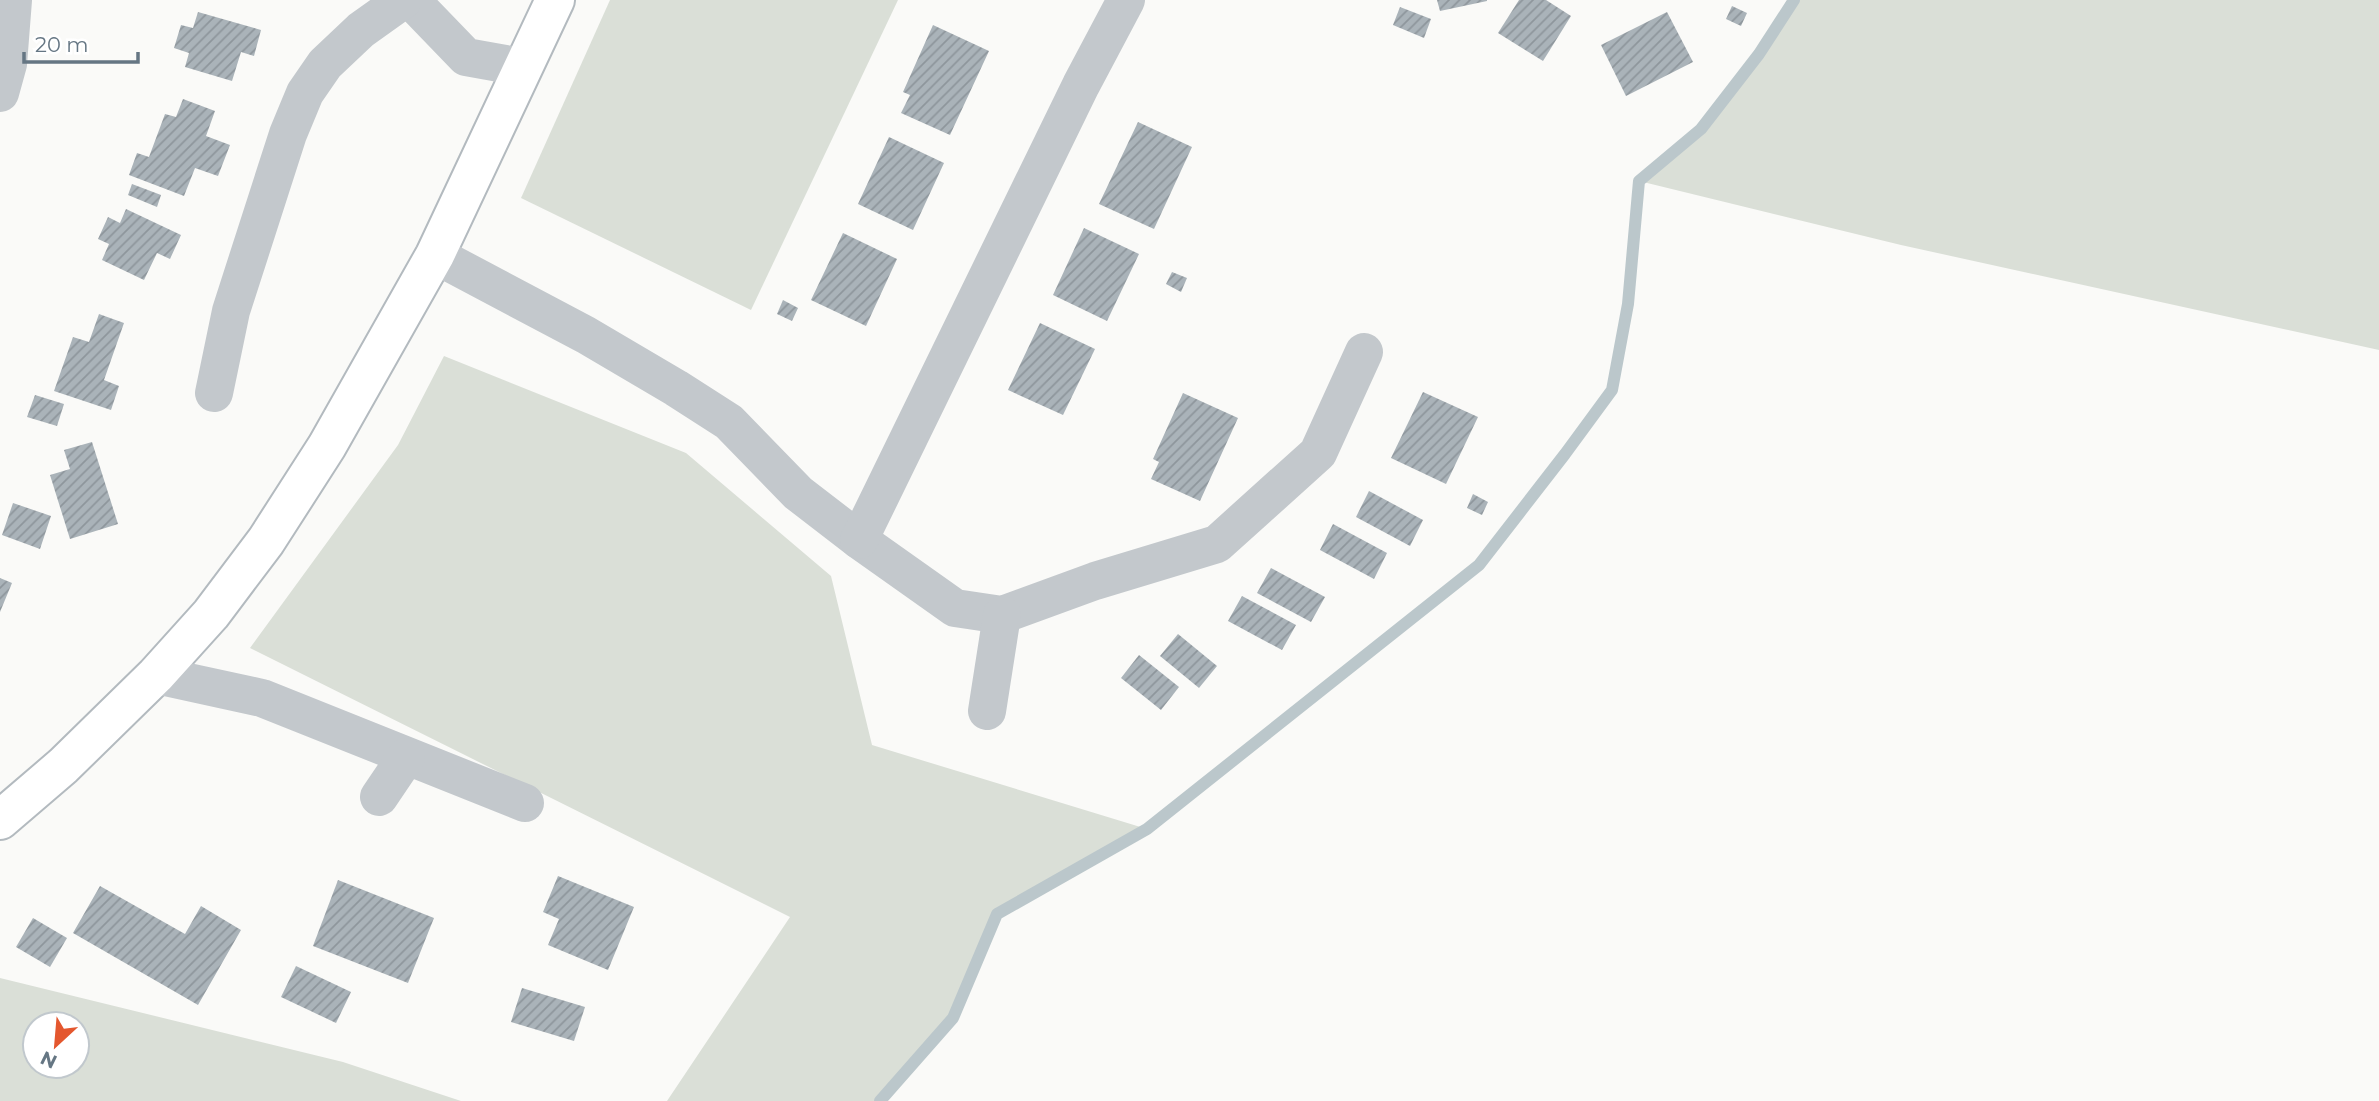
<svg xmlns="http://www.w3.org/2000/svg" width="2379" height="1101" font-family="Montserrat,sans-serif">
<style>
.green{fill:#dadfd7;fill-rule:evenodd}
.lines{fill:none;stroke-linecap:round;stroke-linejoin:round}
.stream{stroke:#bbc7cb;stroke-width:12}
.building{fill:url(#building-hatch)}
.secondary-casing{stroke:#b3babf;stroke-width:42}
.street{stroke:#c3c8cc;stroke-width:38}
.secondary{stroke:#fff;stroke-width:38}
</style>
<defs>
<pattern id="building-hatch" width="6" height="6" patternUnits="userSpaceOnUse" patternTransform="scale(1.75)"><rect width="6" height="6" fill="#aab3b9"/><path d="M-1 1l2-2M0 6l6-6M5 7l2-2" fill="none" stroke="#8e969c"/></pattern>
</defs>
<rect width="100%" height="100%" fill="#fafaf8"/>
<!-- green -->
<g class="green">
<polygon points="610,0 898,0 751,310 521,198"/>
<polygon points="1794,0 2379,0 2379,350 1901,245 1639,181 1701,129 1759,54"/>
<polygon points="444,356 686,453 831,576 872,745 1147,829 997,914 953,1018 880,1101 667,1101 790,917 250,648 398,445"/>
<path d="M0 978 343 1062 461 1101H0ZM35 1024H77V1066H35Z"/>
</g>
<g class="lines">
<!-- stream -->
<polyline class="stream" points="880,1101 953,1018 997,914 1147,829 1479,565 1565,454 1612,390 1628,304 1639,181 1701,129 1759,54 1794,0"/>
</g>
<!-- building -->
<g class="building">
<polygon points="1437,0 1487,0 1487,1 1440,11"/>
<polygon points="1519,0 1546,0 1571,16 1543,61 1498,33"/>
<polygon points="1732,6 1747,13 1741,26 1726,19"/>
<polygon points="1400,7 1431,19 1424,38 1393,25"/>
<polygon points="198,12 261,30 254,56 241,52 232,81 185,67 189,53 174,48 181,25 193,28"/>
<polygon points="1667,12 1693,62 1626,96 1601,45"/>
<polygon points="933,25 989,51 950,135 901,113 910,95 903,92"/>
<polygon points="183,99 215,111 206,136 230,145 218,176 195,168 184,196 129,175 137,153 149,157 165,114 176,117"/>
<polygon points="1138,122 1192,147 1154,229 1099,204"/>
<polygon points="889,137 944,163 913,230 858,204"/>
<polygon points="132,184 161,195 157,207 128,195"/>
<polygon points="126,209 181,235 170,259 157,253 144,280 102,260 109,244 98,239 108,217 120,223"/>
<polygon points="1084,228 1139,254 1107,321 1053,295"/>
<polygon points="843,233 897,259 866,326 811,300"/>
<polygon points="1172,272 1187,278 1181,292 1166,284"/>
<polygon points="783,300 798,308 792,321 777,314"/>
<polygon points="99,314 124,323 104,380 119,386 111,410 54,391 73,337 89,342"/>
<polygon points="1040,323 1095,349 1063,415 1008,390"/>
<polygon points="1423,392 1478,417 1446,484 1391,458"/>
<polygon points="1183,393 1238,418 1200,501 1151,479 1159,462 1153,459"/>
<polygon points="35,395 64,404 57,426 27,417"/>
<polygon points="92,442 118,524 70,539 50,475 70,469 64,450"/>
<polygon points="1369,491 1423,520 1410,546 1356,517"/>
<polygon points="1473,494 1488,502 1482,515 1467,508"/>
<polygon points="13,503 51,516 40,549 2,535"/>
<polygon points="1333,524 1387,553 1374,579 1320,550"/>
<polygon points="1271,568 1325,597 1311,622 1257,593"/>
<polygon points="0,578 12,583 0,612"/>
<polygon points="1242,596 1296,625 1282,650 1228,621"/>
<polygon points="1178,634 1217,666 1199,688 1160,656"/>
<polygon points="1139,655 1179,687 1161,710 1121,678"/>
<polygon points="558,876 634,907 608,970 548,945 559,919 543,912"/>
<polygon points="338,880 434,918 408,983 313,946"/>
<polygon points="100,886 185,934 201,906 241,930 198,1005 73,933"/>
<polygon points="33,918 67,938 50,967 16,947"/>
<polygon points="296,966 351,992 336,1023 281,997"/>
<polygon points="522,988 585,1007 574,1041 511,1022"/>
</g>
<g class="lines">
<!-- secondary casing -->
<g class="secondary-casing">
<polyline id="secondary" points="0,820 63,766 156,675 211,614 266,541 327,446 435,255 555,0"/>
</g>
<!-- street -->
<g class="street">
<polyline points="411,0 466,57 522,67"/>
<polyline points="0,93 8,64 13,0"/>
<polyline points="435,255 586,335 676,388 729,422 798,493 859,540 955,608 1002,615 1095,581 1217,544 1318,453 1364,352"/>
<polyline points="214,393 231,311 288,134 305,93 325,64 361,30 403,0"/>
<polyline points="859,540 1081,85 1126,0"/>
<polyline points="156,675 262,698 525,803"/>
<polyline points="987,711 1002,615"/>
<polyline points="379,797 406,757"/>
</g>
<!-- secondary -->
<use href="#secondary" class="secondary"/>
</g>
<!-- north arrow -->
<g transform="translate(56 1045) rotate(206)"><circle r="33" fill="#ffffff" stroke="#c1c8cd" stroke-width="2"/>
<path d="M0-5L12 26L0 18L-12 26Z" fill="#e4572e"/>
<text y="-10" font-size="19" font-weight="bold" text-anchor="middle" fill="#657683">N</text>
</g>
<!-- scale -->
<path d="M24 52v10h114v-10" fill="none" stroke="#657683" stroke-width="3.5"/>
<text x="35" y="52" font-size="21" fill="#657683" stroke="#ffffff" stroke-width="5" paint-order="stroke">20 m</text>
</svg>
